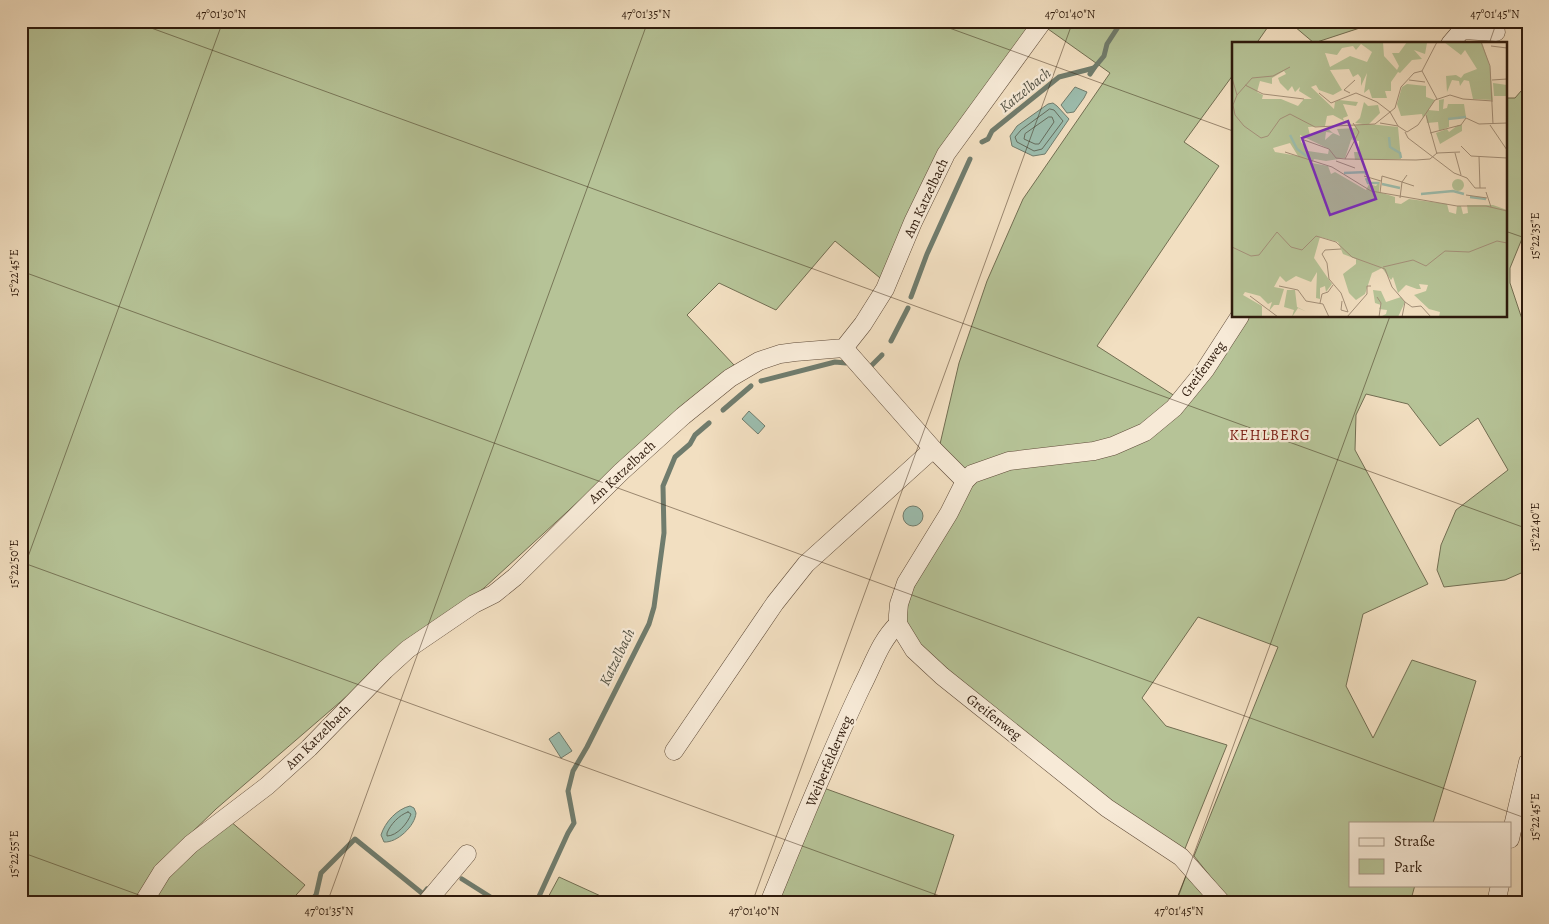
<svg xmlns="http://www.w3.org/2000/svg" width="1549" height="924" font-family="Alegreya,serif">
<style>
.green{fill:#b6c397;stroke:#726e52}
.water{fill:#9cbdae;stroke:#707c6d}
.lines{fill:none;stroke-linecap:round;stroke-linejoin:round}
.shore{stroke:#656c5d;stroke-width:1}
.stream{stroke:#707c6d;stroke-width:5}
.minor-casing{stroke:#5f4b39;stroke-width:19}
.minor{stroke:#f7ead7;stroke-width:18}
.ticks{fill:none;stroke:#2e1a0c;stroke-width:1;stroke-opacity:0.45}
.labels{text-anchor:middle;dominant-baseline:central;stroke-width:4.5;stroke-linejoin:round;paint-order:stroke}
.street-label{font-size:14px;fill:#2e1a0c;stroke:#f7ead7}
.water-label{font-size:15px;font-style:italic;fill:#545345;stroke:#f7ead7}
.neighbourhood-label{font-size:15px;letter-spacing:1px;fill:#7a1f14;stroke:#f7ead7}
.inset-river{fill:none;stroke:#9cbdae;stroke-width:2.5}
.inset-road{fill:none;stroke:#a49079;stroke-width:1}
.view{fill:#7b2cbf;fill-opacity:0.15;stroke:#7b2cbf;stroke-width:2.5}
.inset-edge{fill:none;stroke:#2e1a0c;stroke-width:2.5}
.neatline{fill:none;stroke:#2e1a0c;stroke-width:2}
.ticks-label{font-size:12px;text-anchor:middle;fill:#2e1a0c}
</style>
<rect width="100%" height="100%" fill="#f2dfc1"/>
<filter id="stains"><feTurbulence type="fractalNoise" baseFrequency=".004" numOctaves="4"/><feColorMatrix values="0 0 0 0 .2 0 0 0 0 .09 0 0 0 0 .02 0 0 0 .5 -.17"/></filter>
<radialGradient id="worn" r=".72"><stop offset=".6" stop-color="#630" stop-opacity="0"/><stop offset="1" stop-color="#630" stop-opacity=".3"/></radialGradient>
<!-- green -->
<g class="green">
<polygon points="21,21 1272,21 1256,44 1233,44 1233,75 1184,142 1219,166 1097,346 1178,398 1151,420 1112,440 965,471 940,444 959,363 987,281 1023,199 1110,73 1041,24 946,154 885,282 835,241 776,310 719,283 687,315 734,365 675,413 484,588 390,659 216,809 155,868 133,903 21,903"/>
<polygon points="1288,21 1381,21 1314,43"/>
<polygon points="1528,83 1528,224 1510,268 1510,283 1528,337 1528,570 1505,580 1444,587 1437,570 1441,545 1456,510 1508,470 1478,418 1440,446 1408,404 1366,394 1356,415 1355,450 1428,584 1363,614 1346,686 1373,738 1412,660 1476,681 1433,823 1350,823 1350,885 1415,885 1410,903 1229,903 1222,891 1194,856 1278,647 1198,617 1142,698 1166,726 1227,745 1184,851 1105,797 1016,727 914,641 905,625 903,607 973,480 1009,466 1159,429 1195,396 1246,316 1505,316 1505,98 1515,98"/>
<polygon points="821,787 954,835 932,903 773,903"/>
<polygon points="223,815 305,885 289,903 150,903 155,894"/>
<polygon points="1187,873 1211,903 1175,903"/>
<polygon points="559,877 616,903 545,903"/>
</g>
<!-- water -->
<g class="water">
<polygon points="1075,87 1087,92 1084,98 1074,112 1067,113 1061,105"/>
<polygon points="1053,103 1057,106 1069,119 1045,154 1033,156 1012,146 1010,136 1017,126 1048,104"/>
<polygon points="749,411 765,426 758,434 742,419"/>
<circle cx="913" cy="516" r="10"/>
<polygon points="559,732 572,751 561,758 549,739"/>
<path d="M410 806 414 808 416 813C415 826 397 843 384 842L381 835C385 822 397 809 410 806Z"/>
</g>
<g class="lines">
<!-- shore -->
<g class="shore">
<polygon points="1050,109 1054,110 1063,121 1042,149 1034,151 1017,142 1015,137 1021,130"/>
<polygon points="1049,117 1052,117 1054,122 1039,144 1035,144 1024,139 1025,134"/>
<path d="M408 812 411 814C408 823 397 836 387 836V833C390 825 399 815 408 812Z"/>
</g>
<!-- stream -->
<g class="stream">
<polyline points="1090,74 1094,68"/>
<polyline points="982,142 988,139 992,131 1059,77 1094,68 1104,56 1107,44 1122,21"/>
<polyline points="911,297 927,254 970,159"/>
<polyline points="891,341 908,308"/>
<polyline points="871,366 882,355"/>
<polyline points="761,381 835,362 846,363"/>
<polyline points="723,410 751,386"/>
<polyline points="462,879 500,903"/>
<polyline points="309,903 316,895 321,873 355,839 423,894 427,889"/>
<polyline points="536,903 568,833 574,823 568,791 573,771 587,747 649,624 654,607 664,533 663,486 675,457 690,444 695,435 709,423"/>
</g>
<!-- minor casing -->
<g class="minor-casing">
<g id="minor">
<polyline points="1450,44 1462,30 1496,32"/>
<polyline points="844,348 933,449 965,481"/>
<polyline points="674,751 775,603 806,564 933,449"/>
<polyline points="1510,839 1528,762"/>
<polyline points="143,903 162,872 191,844 267,786 309,748 385,670 408,649 474,604 494,594 515,577 621,472 683,416 730,378 759,361 780,354 795,352 844,348 863,324 885,289 913,222 946,154 1043,21"/>
<polyline points="426,903 467,854"/>
<path d="M769 903C799 830 828 757 862 686 873 665 880 641 898 624"/>
<polyline points="1222,903 1181,857 1107,808 942,676 914,650 898,624 898,615 899,604 906,583 949,513 965,481 972,474 1009,461 1094,451 1113,446 1145,432 1174,408 1205,370 1240,316"/>
<polyline points="1496,903 1500,885"/>
</g>
</g>
<!-- minor -->
<use href="#minor" class="minor"/>
</g>
<!-- ticks -->
<path class="ticks" d="M132 21 1528 529M930 21 1233 131M1489 44 1497 21M1505 231 1528 239M21 271 1528 819M21 562 959 903M21 576 223 21M21 852 161 903M327 903 648 21M752 903 1073 21M1176 903 1390 316"/>
<g class="labels">
<!-- street labels -->
<g class="street-label">
<text transform="translate(926 198) rotate(-65)">Am Katzelbach</text>
<text transform="translate(1203 369) rotate(-54)">Greifenweg</text>
<text transform="translate(622 472) rotate(-43)">Am Katzelbach</text>
<text transform="translate(994 717) rotate(38)">Greifenweg</text>
<text transform="translate(318 737) rotate(-45)">Am Katzelbach</text>
<text transform="translate(829 761) rotate(-67)">Weiberfelderweg</text>
</g>
<!-- water labels -->
<g class="water-label">
<text transform="translate(1025 90) rotate(-39)">Katzelbach</text>
<text transform="translate(617 657) rotate(-64)">Katzelbach</text>
</g>
<!-- neighbourhood labels -->
<g class="neighbourhood-label">
<text x="1270" y="435">KEHLBERG</text>
</g>
</g>
<!-- overview -->
<g transform="translate(1232 42)">
<rect width="275" height="275" fill="#f2dfc1"/>
<path d="M0 0H151L152 14 165 28 167 24 160 11H167L175 0H198L195 1 193 12 182 8 190 17 180 18 168 31 166 30 159 40V49H153L155 56H140L137 47 132 51 135 31 129 44V36L126 32 121 35 117 27 98 28 110 48 101 53 87 48 84 43 79 45 102 67 103 60 107 58 126 60 124 64 111 62 116 74 111 76 112 79 101 73 95 74 93 84 76 85 78 93 95 86 101 91 94 90 93 98 101 91 108 94 105 87 124 86 123 83 131 82 123 81 128 76 132 60 136 64 146 63 148 71 137 82 166 85 169 117 123 118 122 110H127V99L120 98 126 91 119 98 113 116 94 119 82 117 80 121 96 124 99 132 103 130 134 148 137 142 144 144 148 139 147 150 163 155V161L169 162 177 157 215 162 217 170 224 172 225 164H229L231 172 236 171 235 163H261L275 168V275H207L208 270 197 267 182 253 194 249 196 243 187 242 189 247H185L174 243 166 251 161 235 159 238 150 226 140 231 133 252 124 258 117 251 111 232 124 222V217L111 212 106 200 88 195 82 216 100 242 94 250 93 244 88 246V257L84 256 85 230 79 240 64 234 54 240 48 234 42 245 52 247 47 263H42L37 269 40 260 36 262 28 254 13 250 11 253 30 264V275H0ZM129 2 140 10 135 20 118 14 98 25 93 11 105 13 110 6 121 4 124 8ZM52 29 54 32 46 36 48 41 56 49 60 44 63 50 68 45 67 49 80 57H72L66 64 49 57H30L31 53 25 50 28 39 40 42V36ZM68 93 97 107 96 112 76 109 69 100ZM58 101 66 114 43 110 41 106ZM212 0H250L258 25 261 58 241 57 237 39 232 38 228 44 227 39 220 38 215 50 214 34 224 33 229 36 232 32 245 27 233 8 229 13ZM261 41 275 43V54H262ZM175 42 194 44V55L203 58 196 68 207 69V58L212 57 211 67 215 66 216 62H232L234 75 217 77V85L207 89 206 80 195 81 194 72 191 76 190 72 169 74 165 62 170 45ZM226 83H230V89L208 102 204 91 215 87 217 90ZM220 143a6 6 0 1 1 12 0a6 6 0 1 1-12 0ZM55 248H63L65 265 75 270 66 266 60 275 62 268 52 265ZM141 248 149 249 154 260 169 255 173 260 166 275H148L154 272 155 268 147 267 149 263 143 261Z" fill="#b6c397" fill-rule="evenodd"/>
<path class="inset-river" d="M216 77 234 75M58 93 65 107 77 116M157 95 158 105 168 111 169 116M112 131 134 130V133M134 136 136 141H147M150 142 168 146M189 152 221 149 232 152M238 155 254 157"/>
<path class="inset-road" d="M249 0 258 24 261 82M259 4 275 6M58 25 41 34 20 36 5 53 1 63 3 73 12 84 29 96 36 94 48 77 58 72 83 85 143 82 158 70 166 84 175 90 186 83 203 58 218 53 231 57 261 59M190 29 205 57M0 36 5 53M177 38 193 40M260 38 275 37M13 43 31 52 72 57M87 51 99 61 124 51 145 60 158 70 163 66 169 45 182 31 190 29 205 0M118 51 112 48 123 38M194 73 205 112M148 81 166 84M258 83 275 108M173 90 176 96 222 131 235 136 243 146H254M198 91 229 83 234 76 247 82 275 81M72 98 97 107 104 116 113 117 127 90 121 81M229 104 239 114 275 116M53 110 100 125 139 149 225 164H254L275 169M223 111 229 133M247 114 248 146M113 117 184 118 198 117 205 111 228 110M104 119 123 126M175 133 170 140 182 144M132 134 149 139M254 150 259 165M148 151 150 134 170 140 168 156M234 153 255 156M0 205 19 214 27 213 45 190 59 205 70 208 84 194 104 200 120 215 153 227M109 207 93 208 90 212 95 221 97 237 109 251 116 270M151 225 181 218 194 224 213 209 237 210 265 199 275 201M153 227 160 245 173 260 180 265 189 264 199 275M47 244 66 248 74 259 91 262 97 275M18 254 46 275M145 255 149 261 147 275M110 259 109 268 116 270M88 261 90 252 96 250 101 243M115 275 135 252V244H139M170 275 173 260"/>
<path class="view" d="M116 79 144 157 98 173 70 96Z"/>
<rect width="275" height="275" class="inset-edge"/>
</g>
<!-- margin -->
<rect width="1549" height="924" fill="none" stroke="#f2dfc1" stroke-width="55"/>
<!-- legend -->
<rect x="1349" y="822" width="162" height="65" fill="#f7ead7" stroke="#a79786"/>
<rect x="1359" y="838" width="25" height="8" fill="#f7ead7" stroke="#a79786"/>
<text x="1394" y="846" font-size="15" fill="#2e1a0c">Straße</text>
<rect x="1359" y="859" width="25" height="15" fill="#b6c397" stroke="#a79786"/>
<text x="1394" y="872" font-size="15" fill="#2e1a0c">Park</text>
<rect x="28" y="28" width="1494" height="868" class="neatline"/>
<g class="ticks-label">
<text x="221" y="18">47°01'30"N</text>
<text x="646" y="18">47°01'35"N</text>
<text x="1070" y="18">47°01'40"N</text>
<text x="1495" y="18">47°01'45"N</text>
<text transform="translate(1535 236) rotate(-90)" y="4">15°22'35"E</text>
<text transform="translate(14 273) rotate(-90)" y="4">15°22'45"E</text>
<text transform="translate(1535 527) rotate(-90)" y="4">15°22'40"E</text>
<text transform="translate(14 564) rotate(-90)" y="4">15°22'50"E</text>
<text transform="translate(1535 817) rotate(-90)" y="4">15°22'45"E</text>
<text transform="translate(14 854) rotate(-90)" y="4">15°22'55"E</text>
<text x="329" y="915">47°01'35"N</text>
<text x="754" y="915">47°01'40"N</text>
<text x="1179" y="915">47°01'45"N</text>
</g>
<rect width="100%" height="100%" filter="url(#stains)"/>
<rect width="100%" height="100%" fill="url(#worn)"/>
</svg>
